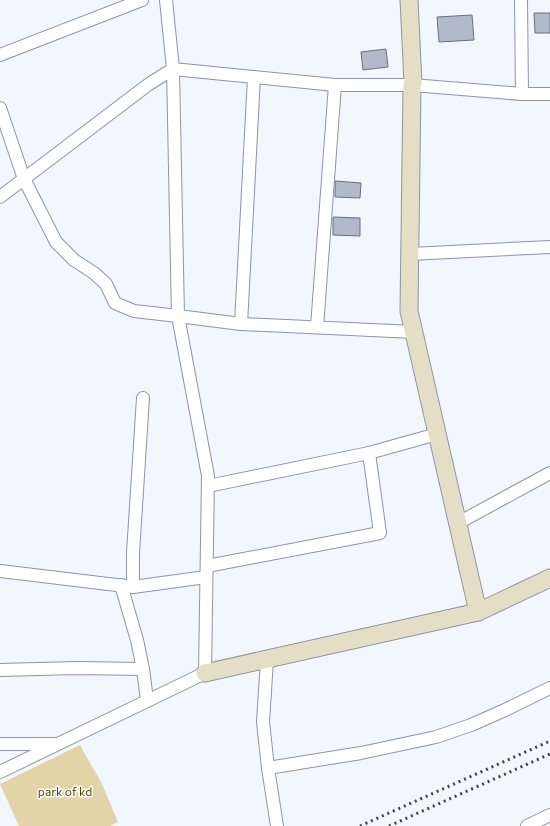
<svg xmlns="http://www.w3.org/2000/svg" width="550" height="826" font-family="Commissioner,sans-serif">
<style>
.green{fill:#e2d4a7}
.building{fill:#b1baca;stroke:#68707e}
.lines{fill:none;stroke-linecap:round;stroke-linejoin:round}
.street-casing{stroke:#8d95a4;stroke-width:14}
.secondary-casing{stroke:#8d95a4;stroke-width:19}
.street{stroke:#fff;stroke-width:12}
.secondary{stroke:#e5dec6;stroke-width:17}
.rail{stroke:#3f4349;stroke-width:3;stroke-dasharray:2 4;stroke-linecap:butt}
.labels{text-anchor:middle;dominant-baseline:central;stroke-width:3;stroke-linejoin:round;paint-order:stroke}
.park-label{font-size:12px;fill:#4c3d00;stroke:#fff}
</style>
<rect width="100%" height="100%" fill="#f2f6fd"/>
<!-- green -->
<polygon class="green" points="80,745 102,784 118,822 110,826 19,826 0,784"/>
<!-- building -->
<g class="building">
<polygon points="534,13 550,13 550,33 535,33"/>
<polygon points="472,15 474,40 439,42 437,17"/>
<polygon points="386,49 388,67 363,70 361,52"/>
<polygon points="335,181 361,183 360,198 335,197"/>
<polygon points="333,217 360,218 360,236 333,235"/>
</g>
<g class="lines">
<!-- street casing -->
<g class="street-casing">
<g id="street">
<polyline points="521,0 522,94"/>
<polyline points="0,55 142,0"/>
<polyline points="0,108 24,179 56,242 74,260 94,273 106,284 115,303 134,311 178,316 208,476 205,673 0,772"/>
<polyline points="0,197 149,84 173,69 166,0"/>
<polyline points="410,254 550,247"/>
<polyline points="241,324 254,77"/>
<polyline points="317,327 335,85"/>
<polyline points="414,332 241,324 178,316 173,69 335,85 412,85 522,94 550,94"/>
<polyline points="208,486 369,453 437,434"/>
<polyline points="458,523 550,473"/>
<polyline points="207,566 380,533 369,453"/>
<polyline points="0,571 133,587 206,577"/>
<polyline points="121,585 137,640 143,669"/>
<polyline points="133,587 133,553 143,398"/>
<polyline points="267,660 263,722 268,768 277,826"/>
<polyline points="0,670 77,668 143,669 147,700"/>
<polyline points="0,744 55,744"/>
<polyline points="268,768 361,753 436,737 471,725 505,710 550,688"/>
<polyline points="527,826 550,815"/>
</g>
</g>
<!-- secondary casing -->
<g class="secondary-casing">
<g id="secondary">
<polyline points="409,0 413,83 412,85 409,311 478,612 550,578"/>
<polyline points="205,673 478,612"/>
</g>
</g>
<!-- street -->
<use href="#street" class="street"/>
<!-- secondary -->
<use href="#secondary" class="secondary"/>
<!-- rail -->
<g class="rail">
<polyline points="360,826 550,741"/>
<polyline points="389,826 550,754"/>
</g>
</g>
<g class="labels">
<!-- park labels -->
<g class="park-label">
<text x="65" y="791">park of kd</text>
</g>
</g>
</svg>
